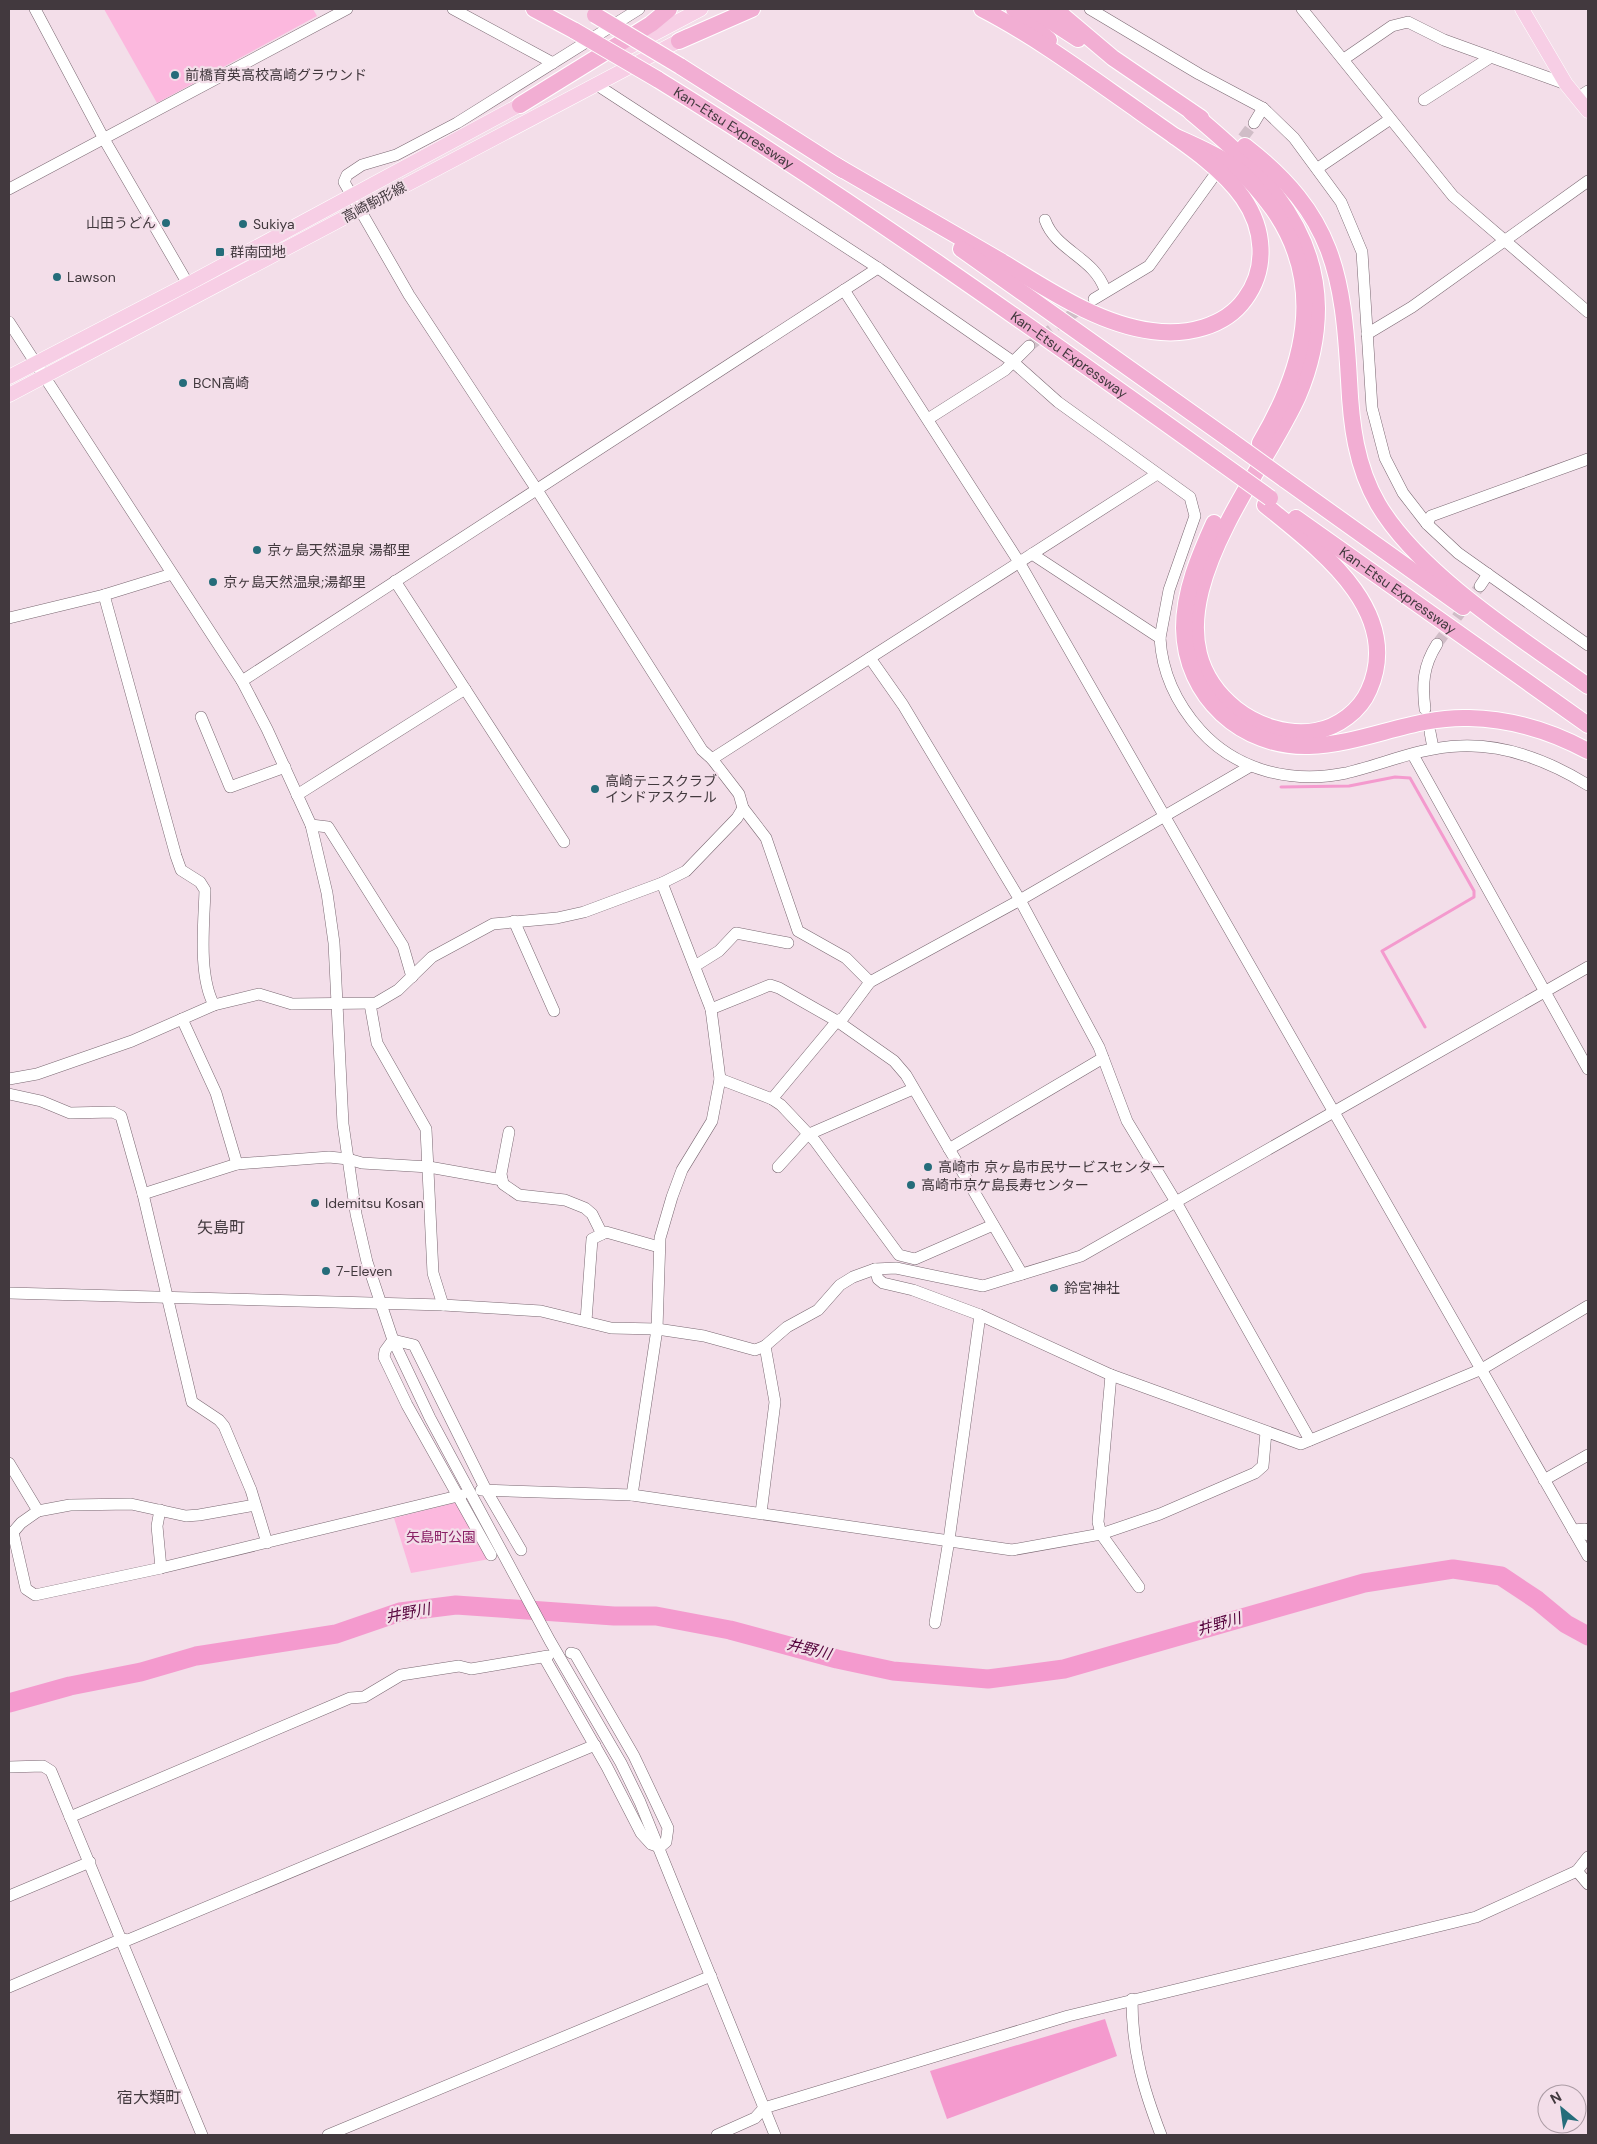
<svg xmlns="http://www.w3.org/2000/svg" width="1597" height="2144" font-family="'DM Sans','Noto Sans JP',sans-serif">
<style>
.green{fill:#fcb8de}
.water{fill:#f49ace}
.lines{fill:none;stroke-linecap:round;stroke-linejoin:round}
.stream{stroke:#f49ace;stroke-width:3}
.river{stroke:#f49ace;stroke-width:19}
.minor-tunnel{stroke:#d0bdc7;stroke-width:11;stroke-dasharray:11 5.5;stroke-linecap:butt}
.minor-casing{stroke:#7a6872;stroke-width:12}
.major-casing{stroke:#fff;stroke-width:15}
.highway-casing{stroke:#fff;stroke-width:18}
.minor{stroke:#fff;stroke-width:11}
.major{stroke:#f7cee5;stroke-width:14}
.highway{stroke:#f2aed3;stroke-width:16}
.highway-bridge-casing{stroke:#fff;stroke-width:18;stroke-linecap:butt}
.highway-bridge{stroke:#f2aed3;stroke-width:16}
.poi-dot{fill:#256c7a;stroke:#f3dee9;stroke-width:2}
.labels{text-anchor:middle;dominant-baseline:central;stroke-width:4.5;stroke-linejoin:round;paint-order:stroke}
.poi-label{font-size:14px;fill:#42393e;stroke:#f3dee9;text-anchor:start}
.street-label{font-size:14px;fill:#42393e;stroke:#f3dee9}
.park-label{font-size:14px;fill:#8a2266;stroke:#f3dee9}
.water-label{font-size:15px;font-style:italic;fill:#54023b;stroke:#f3dee9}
.quarter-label{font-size:16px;fill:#42393e;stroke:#f3dee9}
</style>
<rect width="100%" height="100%" fill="#f3dee9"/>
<!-- green -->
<g class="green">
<polygon points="104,9 313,9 317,16 157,103"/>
<polygon points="458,1502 490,1559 411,1573 394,1518"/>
</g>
<!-- water -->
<polygon class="water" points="1105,2019 1117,2056 947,2119 930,2071"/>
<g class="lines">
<!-- stream -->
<polyline class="stream" points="1281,787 1349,786 1395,777 1410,778 1474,891 1474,897 1382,951 1425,1027"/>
<!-- river -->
<polyline class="river" points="9,1703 70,1686 141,1672 196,1656 336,1634 400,1612 456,1605 614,1616 656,1616 730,1630 837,1659 893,1671 988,1679 1064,1669 1364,1583 1453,1569 1501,1576 1537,1600 1566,1624 1588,1636"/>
<!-- minor-tunnel -->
<g class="minor-tunnel">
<polyline points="1233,151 1254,123"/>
<polyline points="1029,346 1086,304"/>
<polyline points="1437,644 1480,586"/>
</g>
<!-- minor casing -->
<g class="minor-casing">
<g id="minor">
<polyline points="35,9 104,139 188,284"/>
<polyline points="453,9 553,63"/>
<polyline points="639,9 457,123 396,155 362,165 347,175 344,182 409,295 537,490 702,750 712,759 1157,474"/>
<polyline points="1090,9 1199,74 1263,108 1294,138 1341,202 1362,252 1372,408 1385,458 1403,493 1427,524 1458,553 1588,645"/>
<polyline points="1302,9 1453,196 1588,312"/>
<polyline points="1344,59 1392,26 1408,22 1444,40 1566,84"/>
<polyline points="597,85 878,268 1012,361 1058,402 1190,497 1195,516 1169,590 1160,638"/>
<polyline points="1577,98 1588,91"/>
<polyline points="1424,100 1491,57"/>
<polyline points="1254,123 1263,108"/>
<polyline points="1318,168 1389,120"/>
<polyline points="9,189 347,9"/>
<path d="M1045 220C1056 251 1094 257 1105 290"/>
<polyline points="844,290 1019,562 1588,1556"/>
<polyline points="1094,299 1149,266 1214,176"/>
<polyline points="9,322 242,681 267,729 311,825 327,893 334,943 343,1124 356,1214 367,1262 393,1340 430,1418 550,1641 621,1763 640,1802 775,2135"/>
<polyline points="1367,334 1412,307 1588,181"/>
<polyline points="928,419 1005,370 1029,346"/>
<polyline points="1427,524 1431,516 1588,459"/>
<path d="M1032 554 1160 638C1162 673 1177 704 1200 730 1237 771 1292 784 1346 773 1384 764 1421 747 1460 746 1507 744 1549 761 1588 785"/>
<polyline points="395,581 564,842"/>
<polyline points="1480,586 1488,574"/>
<path d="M104 595 176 856 181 870 200 882 205 890C204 924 198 975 214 1005"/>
<polyline points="9,618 104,595 172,574"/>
<polyline points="870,658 903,705 1020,900 1099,1047 1127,1121 1176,1202 1310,1440"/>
<polyline points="242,681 878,268"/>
<path d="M1425 709C1422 684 1423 666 1437 644"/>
<polyline points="201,717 230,787 285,767"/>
<polyline points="1430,732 1433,748"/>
<polyline points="1413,755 1588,1069"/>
<polyline points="712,759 739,794 743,808 766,838 798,931 846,958 870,982"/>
<polyline points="297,795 465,689"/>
<polyline points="311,825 328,827 403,946 412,977"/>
<polyline points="514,921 554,1011"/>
<polyline points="695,966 719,951 736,933 788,943"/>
<polyline points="370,1004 377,1043 426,1129 433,1273 443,1305"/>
<polyline points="711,1009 770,985 779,988 837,1021 772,1099"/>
<polyline points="182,1019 216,1093 237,1164"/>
<polyline points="9,1079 37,1074 132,1041 214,1005 259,994 292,1004 376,1003 398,990 432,957 493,924 557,918 584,912 662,883 686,871 737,818 743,808"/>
<polyline points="720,1079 772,1099 781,1105 815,1141 899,1255 915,1259 993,1225"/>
<polyline points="9,1094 41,1101 70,1113 113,1112 121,1116 143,1194 192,1402 219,1420 224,1426 251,1490 267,1543"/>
<polyline points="509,1132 501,1174 503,1184 519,1195 565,1200 585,1208 592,1214 602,1234"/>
<polyline points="949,1149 1103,1058"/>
<polyline points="778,1167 807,1135 913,1089"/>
<polyline points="143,1194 237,1164 329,1157 348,1159 362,1163 429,1167 502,1180"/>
<polyline points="875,1269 878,1279 883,1283 913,1290 980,1315 1111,1375 1301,1444 1482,1369 1588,1306"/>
<polyline points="1022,1274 906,1075 894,1061 837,1021 843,1018 870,982 1020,900 1249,767"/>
<polyline points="9,1293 443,1305 541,1311 611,1328 657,1329 704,1336 755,1350 765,1346 787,1327 818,1310 840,1285 853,1277 875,1269 896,1268 983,1286 1081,1256 1588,967"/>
<polyline points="586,1321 592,1239 606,1232 659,1247"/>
<polyline points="1111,1375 1098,1522 1101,1534 1139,1587"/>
<polyline points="9,1463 38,1511 21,1523 9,1537"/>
<polyline points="1544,1480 1588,1455"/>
<polyline points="481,1490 632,1495 1012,1550 1101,1534 1160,1514 1255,1473 1263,1466 1266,1432"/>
<polyline points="632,1495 657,1329 660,1238 672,1197 682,1170 712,1121 720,1079 711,1009 662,883"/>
<polyline points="160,1510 157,1526 161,1568"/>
<polyline points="38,1511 70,1505 131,1504 186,1516 199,1515 255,1505"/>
<polyline points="761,1513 775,1402 765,1346"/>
<polyline points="1573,1530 1585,1529 1588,1535"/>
<polyline points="13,1532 26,1589 35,1595 161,1568 462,1495"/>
<polyline points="491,1555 407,1405 384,1357 385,1351 393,1340 414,1345 486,1490 521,1550"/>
<polyline points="935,1623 949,1540 980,1315"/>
<polyline points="544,1657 607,1767 641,1833 651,1844 660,1847 666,1842 668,1828 634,1756 575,1654 571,1653"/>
<polyline points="9,1767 43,1766 51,1771 202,2135"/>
<polyline points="70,1817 350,1698 364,1697 401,1675 459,1666 471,1669 548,1656"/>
<polyline points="1588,1857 1577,1871 1588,1884"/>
<polyline points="9,1896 90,1862"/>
<polyline points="9,1987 122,1939 128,1940 595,1745"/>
<path d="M1132 1999C1132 2051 1143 2088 1161 2135"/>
<polyline points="328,2135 711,1976"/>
<polyline points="717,2135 755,2118 764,2108 1068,2016 1476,1917 1577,1871"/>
</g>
</g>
<!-- major casing -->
<g class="major-casing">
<g id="major">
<polyline points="1522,9 1566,84 1588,111"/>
<polyline points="614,55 701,9"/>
<polyline points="9,377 188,284 529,100"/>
<polyline points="9,395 688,36"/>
</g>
</g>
<!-- highway casing -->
<g class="highway-casing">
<g id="highway">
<polyline points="534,9 575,31"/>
<polyline points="1014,9 1049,40"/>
<polyline points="1032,9 1078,39"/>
<polyline points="1055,9 1113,58 1201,118"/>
<polyline points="679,41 752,9"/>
<polyline points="680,66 843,170"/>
<path id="s1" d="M657 79C850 198 1034 329 1217 460"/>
<polyline points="520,105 651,24 669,9"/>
<path d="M1191 112C1253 164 1316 220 1317 308 1317 338 1310 368 1298 396 1261 480 1131 625 1236 709 1258 726 1288 736 1316 731 1338 727 1360 711 1369 690 1404 611 1319 549 1265 505"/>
<path d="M1174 136C1194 145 1216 154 1234 167 1249 177 1262 194 1273 209 1327 286 1304 369 1260 443"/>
<path d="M1245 146C1334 215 1343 274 1349 380 1351 424 1356 466 1378 504 1419 574 1522 639 1588 686"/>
<path d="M835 165C890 197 944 228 999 260 1046 288 1097 324 1152 331 1186 336 1225 327 1245 299 1268 268 1264 228 1243 198 1219 163 1170 134 1136 109 1086 74 1036 37 982 9"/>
<polyline points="961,249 1230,440"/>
<polyline points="1284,479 1463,607"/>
<path id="s2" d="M1296 518 1588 725"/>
<path d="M1214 523C1199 556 1184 591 1184 628 1185 697 1242 748 1309 746 1364 744 1414 716 1469 718 1512 719 1551 731 1588 751"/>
</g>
</g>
<!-- minor -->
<use href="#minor" class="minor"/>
<!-- major -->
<use href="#major" class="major"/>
<!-- highway -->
<use href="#highway" class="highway"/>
<!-- highway-bridge casing -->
<g class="highway-bridge-casing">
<g id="highway-bridge">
<polyline points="595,15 680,66"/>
<polyline points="575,31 657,79"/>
<polyline points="1230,440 1284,479"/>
<polyline points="1217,460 1270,498"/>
</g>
</g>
<!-- highway-bridge -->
<use href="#highway-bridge" class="highway-bridge"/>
</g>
<!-- markers -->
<g class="poi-dot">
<circle cx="175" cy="75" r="5"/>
<circle cx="166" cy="223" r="5"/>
<circle cx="243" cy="224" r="5"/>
<rect x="215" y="247" width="10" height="10" rx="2.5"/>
<circle cx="57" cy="277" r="5"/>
<circle cx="183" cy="383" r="5"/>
<circle cx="257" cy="550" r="5"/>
<circle cx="213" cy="582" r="5"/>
<circle cx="595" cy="789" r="5"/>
<circle cx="928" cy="1167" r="5"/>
<circle cx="911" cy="1185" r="5"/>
<circle cx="315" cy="1203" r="5"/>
<circle cx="326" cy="1271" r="5"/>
<circle cx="1054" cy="1288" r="5"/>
</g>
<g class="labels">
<!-- poi labels -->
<g class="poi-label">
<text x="185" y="75">前橋育英高校高崎グラウンド</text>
<text x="156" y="223" text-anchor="end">山田うどん</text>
<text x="253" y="224">Sukiya</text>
<text x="230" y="252">群南団地</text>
<text x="67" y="277">Lawson</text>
<text x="193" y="383">BCN高崎</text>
<text x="267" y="550">京ヶ島天然温泉 湯都里</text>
<text x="223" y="582">京ヶ島天然温泉;湯都里</text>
<text x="605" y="781">高崎テニスクラブ<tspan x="605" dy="16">インドアスクール</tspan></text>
<text x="938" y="1167">高崎市 京ヶ島市民サービスセンター</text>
<text x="921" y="1185">高崎市京ケ島長寿センター</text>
<text x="325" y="1203">Idemitsu Kosan</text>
<text x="336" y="1271">7-Eleven</text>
<text x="1064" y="1288">鈴宮神社</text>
</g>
<!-- street labels -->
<g class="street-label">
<text stroke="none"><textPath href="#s1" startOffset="91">Kan-Etsu Expressway</textPath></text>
<text transform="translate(374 202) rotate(-28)">高崎駒形線</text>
<text stroke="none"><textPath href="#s1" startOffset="496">Kan-Etsu Expressway</textPath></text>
<text stroke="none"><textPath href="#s2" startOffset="125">Kan-Etsu Expressway</textPath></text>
</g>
<!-- park labels -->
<g class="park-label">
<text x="441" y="1537">矢島町公園</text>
</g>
<!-- water labels -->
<g class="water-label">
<text transform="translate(408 1613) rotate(-11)">井野川</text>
<text transform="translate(1219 1624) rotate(-16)">井野川</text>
<text transform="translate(809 1649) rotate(14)">井野川</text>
</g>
<!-- quarter labels -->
<g class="quarter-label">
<text x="221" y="1227">矢島町</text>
<text x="149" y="2097">宿大類町</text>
</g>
</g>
<!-- border -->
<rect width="1597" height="2144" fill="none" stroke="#42393e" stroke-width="20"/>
<!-- north arrow -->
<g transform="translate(1562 2109) rotate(331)"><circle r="24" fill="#f3dee9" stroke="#ac9ca5"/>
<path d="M0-4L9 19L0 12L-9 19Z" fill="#256c7a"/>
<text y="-8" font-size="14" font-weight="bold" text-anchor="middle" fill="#42393e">N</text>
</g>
</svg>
